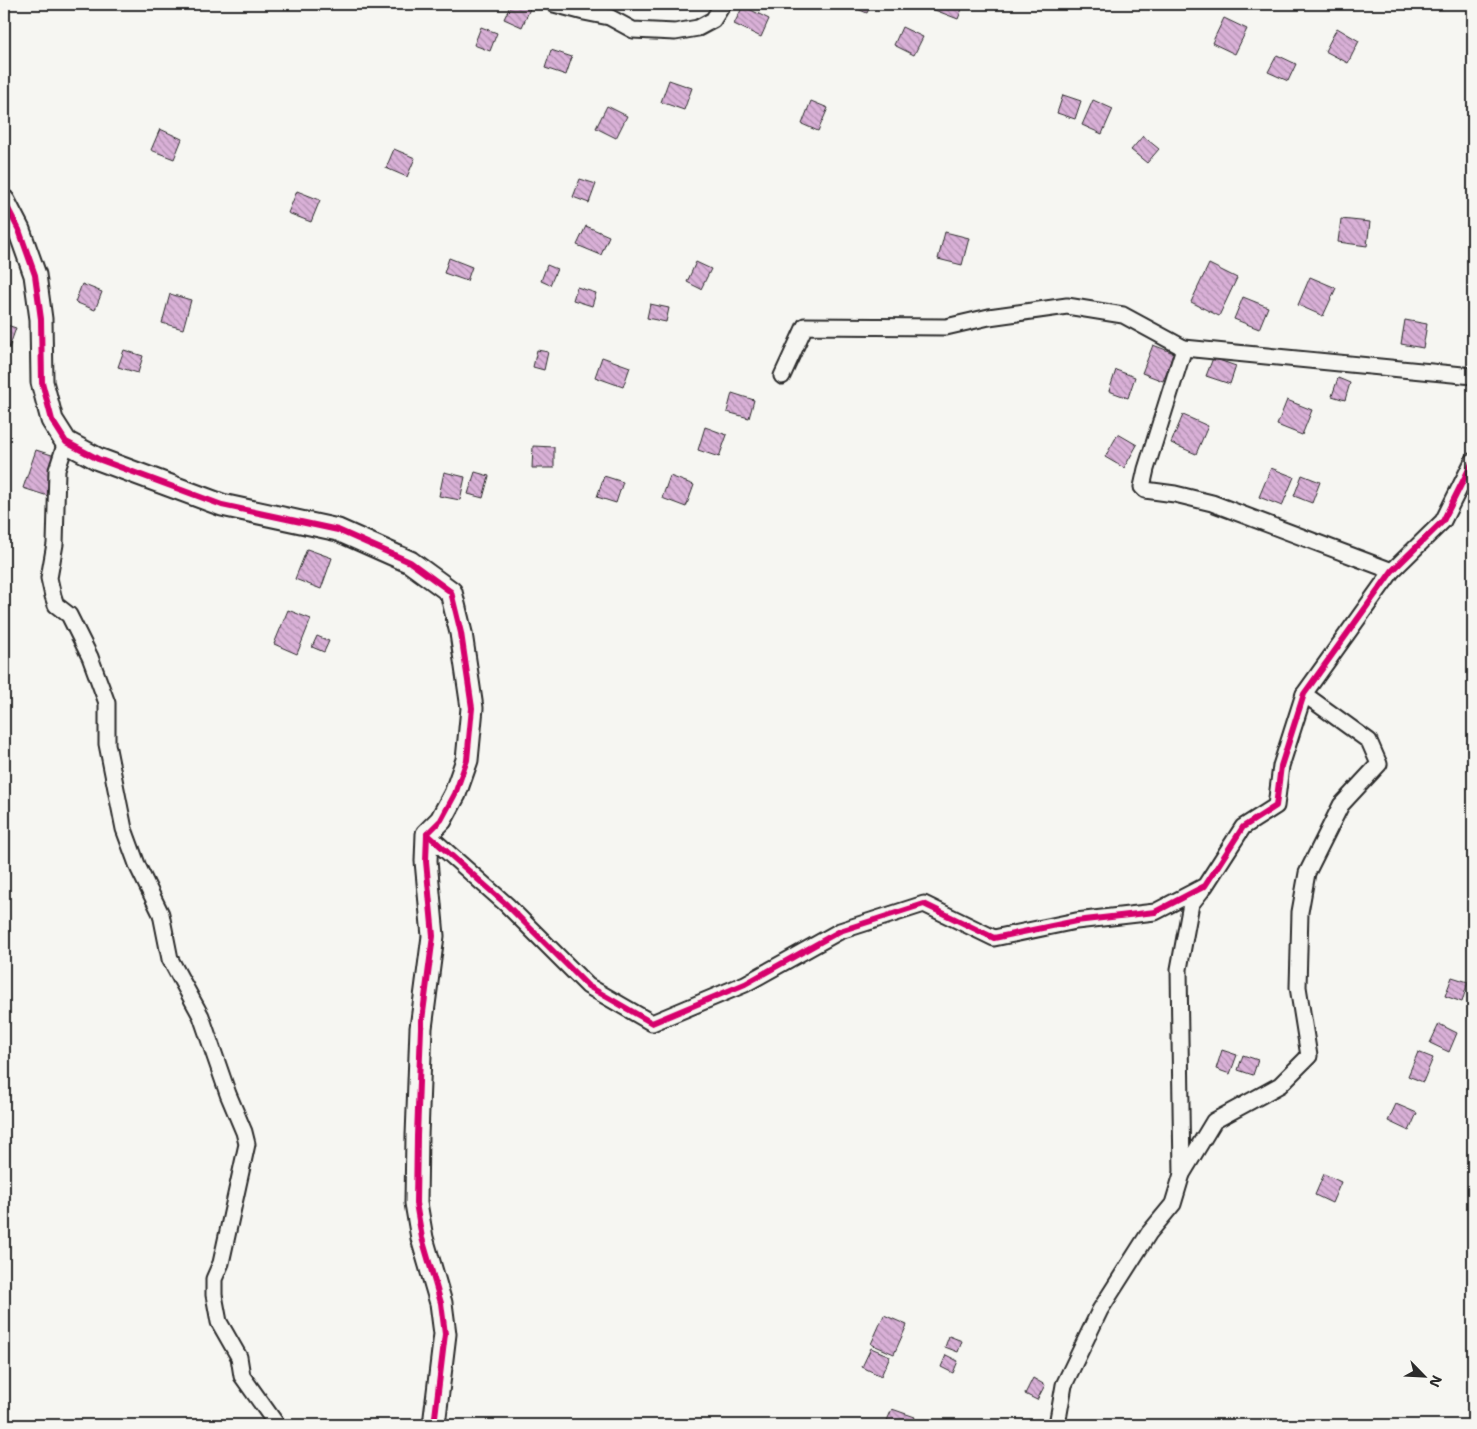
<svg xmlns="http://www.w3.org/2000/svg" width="1477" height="1429" font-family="'Shantell Sans',sans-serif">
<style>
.building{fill:url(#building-back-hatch);stroke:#2b2b2b}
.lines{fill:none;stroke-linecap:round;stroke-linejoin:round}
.street-casing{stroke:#2b2b2b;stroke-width:19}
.secondary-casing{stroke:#2b2b2b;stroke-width:25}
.street{stroke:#f6f6f2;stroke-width:15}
.secondary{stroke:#f6f6f2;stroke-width:21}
.cycleway-casing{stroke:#f6f6f2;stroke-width:9}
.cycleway{stroke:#d6006c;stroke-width:6}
</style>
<defs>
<pattern id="building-back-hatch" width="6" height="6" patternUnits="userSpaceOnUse" patternTransform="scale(1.25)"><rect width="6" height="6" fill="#d9b0d7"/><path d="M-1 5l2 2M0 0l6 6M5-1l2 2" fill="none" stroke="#b08faf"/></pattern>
</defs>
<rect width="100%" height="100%" fill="#f6f6f2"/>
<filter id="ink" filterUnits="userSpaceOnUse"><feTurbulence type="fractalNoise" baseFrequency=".02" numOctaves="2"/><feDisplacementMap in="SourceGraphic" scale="10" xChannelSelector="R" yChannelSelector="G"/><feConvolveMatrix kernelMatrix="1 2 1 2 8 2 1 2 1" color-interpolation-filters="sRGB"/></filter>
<g filter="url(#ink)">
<!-- building -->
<g class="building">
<polygon points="511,4 532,4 522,27 504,19"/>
<polygon points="846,4 871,4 867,13"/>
<polygon points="934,4 964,4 958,19 932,9"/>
<polygon points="743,6 769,19 761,37 734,24"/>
<polygon points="1224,18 1247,29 1235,54 1212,43"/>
<polygon points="481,27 497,33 490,51 474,45"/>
<polygon points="902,27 923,37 914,55 894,45"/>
<polygon points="1337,28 1359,41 1348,63 1325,51"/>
<polygon points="551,50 572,57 566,75 545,68"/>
<polygon points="1277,55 1296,64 1288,81 1268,72"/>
<polygon points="669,80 692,88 684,110 661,102"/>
<polygon points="1063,95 1081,101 1075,119 1057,113"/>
<polygon points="1093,100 1113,109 1102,134 1082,125"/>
<polygon points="811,101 828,108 818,131 802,124"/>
<polygon points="607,106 627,116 616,138 596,128"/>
<polygon points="160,129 182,139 174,159 151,150"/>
<polygon points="1143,136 1159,149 1147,163 1131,150"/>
<polygon points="394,149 415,158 407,177 386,168"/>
<polygon points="580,179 596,184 589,203 573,197"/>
<polygon points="297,191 320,200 311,222 288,213"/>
<polygon points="1341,219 1370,222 1367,246 1338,242"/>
<polygon points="586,226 609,236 601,255 577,245"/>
<polygon points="945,232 969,238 962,265 938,259"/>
<polygon points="449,258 472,267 467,281 444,273"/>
<polygon points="696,262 711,269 701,289 687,282"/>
<polygon points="1209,264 1237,278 1219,316 1191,302"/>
<polygon points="547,265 557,269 550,285 541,281"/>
<polygon points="1310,277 1336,288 1323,316 1298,305"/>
<polygon points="82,284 102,292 95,310 75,302"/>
<polygon points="577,287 596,293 592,306 573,300"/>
<polygon points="170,294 191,300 183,329 162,323"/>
<polygon points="1243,297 1268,307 1259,329 1234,319"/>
<polygon points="650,304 669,308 666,322 647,318"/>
<polygon points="1405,320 1427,324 1423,348 1401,344"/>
<polygon points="4,324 16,328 9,348 4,346"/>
<polygon points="1153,345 1174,353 1163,381 1142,373"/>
<polygon points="124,350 143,356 138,373 118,367"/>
<polygon points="537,350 548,352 544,370 533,367"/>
<polygon points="602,357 630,367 623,387 595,377"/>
<polygon points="1213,358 1236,366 1230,384 1206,376"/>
<polygon points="1116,370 1135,377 1128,398 1109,391"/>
<polygon points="1338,378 1350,383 1345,400 1332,396"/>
<polygon points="732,393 754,400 749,418 727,412"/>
<polygon points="1287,400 1312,410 1302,435 1277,425"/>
<polygon points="1183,415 1208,426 1196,454 1171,443"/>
<polygon points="705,427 727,435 719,457 698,450"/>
<polygon points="1118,434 1137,445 1124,468 1105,457"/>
<polygon points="533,446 554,447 554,468 532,468"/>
<polygon points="36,450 55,456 49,474 54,476 51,497 23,488"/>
<polygon points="1271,468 1294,477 1282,506 1259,497"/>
<polygon points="444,472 465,477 460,500 439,496"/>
<polygon points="475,472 489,476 483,498 468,494"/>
<polygon points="1302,475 1320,482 1312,503 1294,496"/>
<polygon points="604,476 623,482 616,503 597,497"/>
<polygon points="670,476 694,485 686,507 662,498"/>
<polygon points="307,549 332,558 321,589 295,579"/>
<polygon points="288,610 311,619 297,654 274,644"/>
<polygon points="317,636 329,641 324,652 312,647"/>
<polygon points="1452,977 1468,982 1462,1002 1445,996"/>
<polygon points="1439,1024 1457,1033 1449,1052 1430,1043"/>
<polygon points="1222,1050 1237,1055 1230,1074 1216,1069"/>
<polygon points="1418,1052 1433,1058 1423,1082 1408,1076"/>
<polygon points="1243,1055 1258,1060 1253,1075 1238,1070"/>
<polygon points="1396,1104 1417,1113 1409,1131 1388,1121"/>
<polygon points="1324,1174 1341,1182 1332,1203 1315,1195"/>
<polygon points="884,1315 907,1325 894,1354 871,1344"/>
<polygon points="949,1336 962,1341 958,1352 945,1347"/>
<polygon points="871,1348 890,1356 881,1376 862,1367"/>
<polygon points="946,1355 958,1361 953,1373 941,1367"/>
<polygon points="1033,1378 1045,1385 1037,1400 1025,1394"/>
<polygon points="892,1409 915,1417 912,1425 885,1425"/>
</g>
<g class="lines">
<!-- street casing -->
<g class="street-casing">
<g id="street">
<polyline points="554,4 584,12 609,17 633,30 675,32 698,28 713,20 723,4"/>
<polyline points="1184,348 1146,469 1142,487 1145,490 1175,494 1212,503 1392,571"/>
<polyline points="782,376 805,326 946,327 989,317 1067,306 1123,315 1184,348 1473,376"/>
<polyline points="66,442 57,470 55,544 49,578 53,596 56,605 69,615 90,657 107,703 107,744 124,829 138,867 161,914 170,959 201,1016 228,1094 244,1132 247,1144 221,1263 214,1279 214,1295 219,1322 239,1357 242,1376 277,1425"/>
<polyline points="427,834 507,905 588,986 652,1023 745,984 840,931 924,904 994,938 1076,921 1155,912 1205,886 1243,827 1276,806 1281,766 1304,694 1392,571 1443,521 1473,461"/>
<polyline points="1182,1174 1179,969 1191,904 1202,890"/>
<polyline points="1057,1425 1064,1385 1100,1310 1149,1233 1173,1204 1182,1174 1214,1121 1280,1085 1309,1056 1298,987 1300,912 1307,873 1341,805 1379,764 1369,741 1304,694"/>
</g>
</g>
<!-- secondary casing -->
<g class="secondary-casing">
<polyline id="secondary" points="4,201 19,230 35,275 41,319 42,382 52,420 66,442 98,459 222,505 338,530 410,562 451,592 461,633 472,708 467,760 455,794 441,820 427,834 426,861 433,936 421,1028 417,1136 416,1203 422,1238 441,1303 445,1334 434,1425"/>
</g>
<!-- street -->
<use href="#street" class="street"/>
<!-- secondary -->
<use href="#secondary" class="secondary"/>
<!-- cycleway casing -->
<g class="cycleway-casing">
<g id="cycleway">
<polyline points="4,201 19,230 35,275 41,319 42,382 52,420 66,442 98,459 222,505 338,530 410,562 451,592 461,633 472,708 467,760 455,794 441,820 427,834 426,861 433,936 421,1028 417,1136 416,1203 422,1238 441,1303 445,1334 434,1425"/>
<polyline points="427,834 507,905 588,986 652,1023 745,984 840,931 924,904 994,938 1076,921 1155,912 1205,886 1243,827 1276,806 1281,766 1304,694 1392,571 1443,521 1473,461"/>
</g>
</g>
<!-- cycleway -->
<use href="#cycleway" class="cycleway"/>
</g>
</g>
<!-- margin -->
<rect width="1477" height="1429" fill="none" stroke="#f6f6f2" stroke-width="20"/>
<rect x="10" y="10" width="1457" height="1409" fill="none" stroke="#2b2b2b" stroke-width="2" filter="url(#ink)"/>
<!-- north arrow -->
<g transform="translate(1424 1376) rotate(114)" stroke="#f6f6f2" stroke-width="4" paint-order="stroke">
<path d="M0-4L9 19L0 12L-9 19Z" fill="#2b2b2b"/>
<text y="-8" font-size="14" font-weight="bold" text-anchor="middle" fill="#2b2b2b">N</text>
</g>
</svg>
